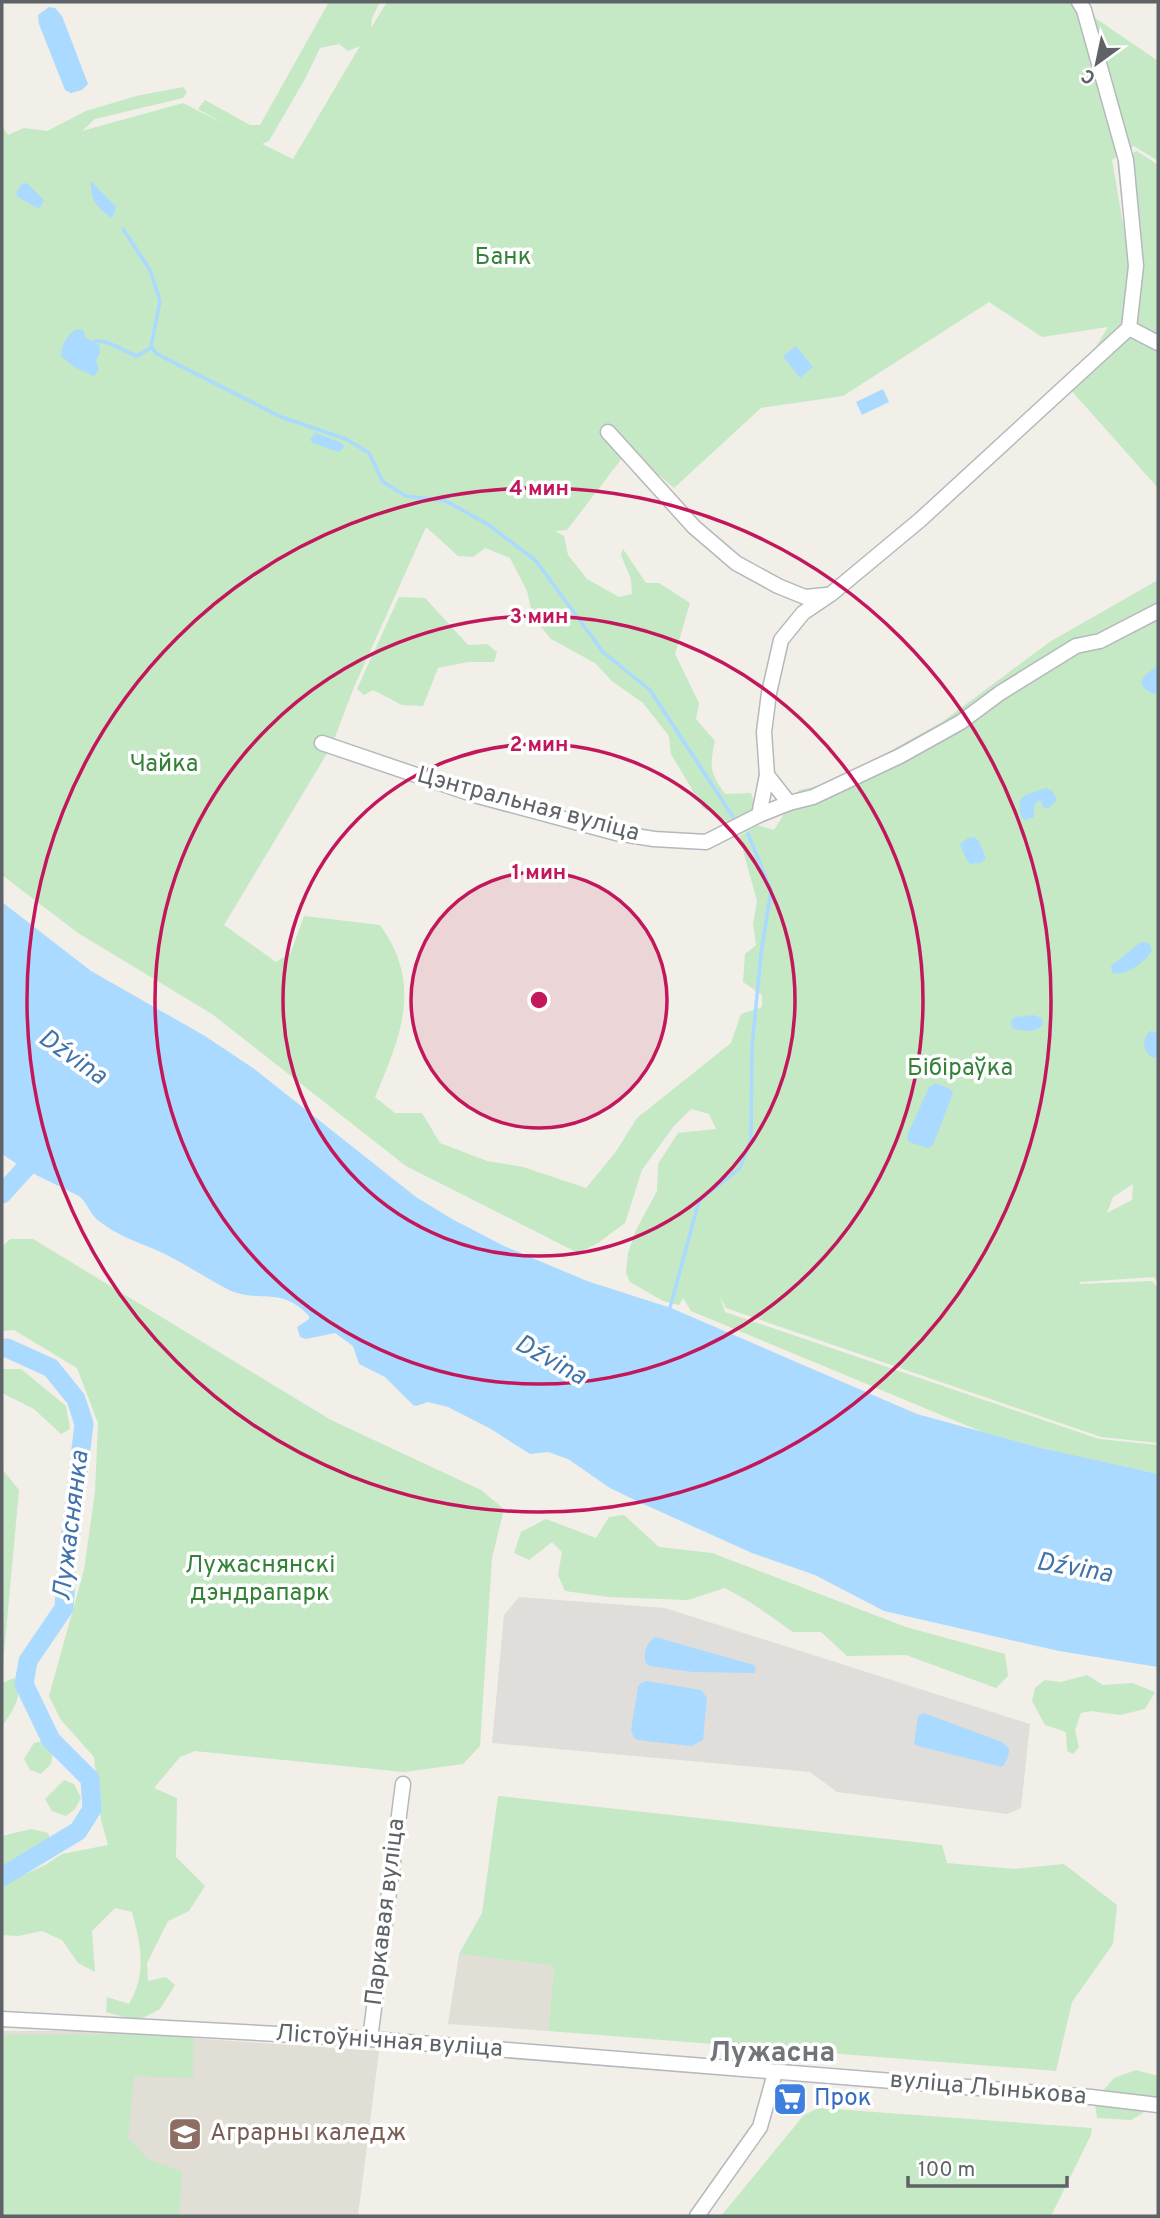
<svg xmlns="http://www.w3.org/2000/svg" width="1160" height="2218" font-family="Overpass,sans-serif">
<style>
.industrial{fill:#e0deda}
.education{fill:#e1ded6}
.green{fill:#c5e8c5;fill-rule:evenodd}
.water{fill:#aadaff}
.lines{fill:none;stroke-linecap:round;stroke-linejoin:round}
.stream{stroke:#aadaff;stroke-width:3.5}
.river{stroke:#aadaff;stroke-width:19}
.minor-casing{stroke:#b5b8bc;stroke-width:17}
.minor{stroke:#fff;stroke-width:14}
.ring{fill:none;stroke:#c2185b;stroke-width:3.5}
.labels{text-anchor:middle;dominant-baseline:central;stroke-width:7;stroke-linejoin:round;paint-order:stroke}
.park-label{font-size:24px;fill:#348238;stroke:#fff}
.street-label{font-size:24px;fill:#5f6368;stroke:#fff}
.shop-label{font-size:24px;fill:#366cbe;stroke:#fff;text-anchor:start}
.education-label{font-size:24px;fill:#785e54;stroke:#fff;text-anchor:start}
.water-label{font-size:26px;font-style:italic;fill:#4174aa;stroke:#fff}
.quarter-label{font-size:28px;font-weight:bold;fill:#70757a;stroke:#fff}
.centre{fill:#c2185b;stroke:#fff;stroke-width:3.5}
.ring-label{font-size:21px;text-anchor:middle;font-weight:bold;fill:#c2185b;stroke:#fff;stroke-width:7;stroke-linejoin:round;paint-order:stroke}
</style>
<rect width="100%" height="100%" fill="#f1efe8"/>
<!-- industrial -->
<polygon class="industrial" points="519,1597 665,1608 1030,1724 1021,1808 1007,1814 837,1792 810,1772 492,1743 504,1615"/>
<!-- education -->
<g class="education">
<polygon points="459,1954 554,1966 548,2031 448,2024"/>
<polygon points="2,2031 88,2031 379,2051 358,2216 2,2216"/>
</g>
<!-- green -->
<g class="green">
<path d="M329 2H380L372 18 371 28 387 2H1072L1158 61V161L1134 146 1112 160 1127 247 1117 161 1137 151 1158 165V488L1070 389 1108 327 1042 337 989 302 843 396 761 408 674 488 629 449 567 530 555 531 564 536 568 555 587 579 619 597 632 594 631 579 621 555 623 549 646 583H659L690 603 675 654 699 703 696 719 715 741C709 768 710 772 725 794L751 793 755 805 751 817 731 824 703 808 671 754 669 736 643 703 612 681 595 663 551 639 533 617 527 591 510 558 485 548 473 557 458 556 426 527 354 687 332 745 224 925 276 962 291 952 304 916 380 925C423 984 401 1036 375 1097L395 1113H422L440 1143 487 1161 523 1167 586 1188 615 1153 637 1118 731 1043 741 1014 762 1007V995L743 982 745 954 756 945 753 924 757 901 739 836 757 825 774 830 799 790 833 783 942 722 1051 641 1158 580V1282L1154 1277 1080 1282 1079 1284 1152 1281 1158 1288V1443L1101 1437 726 1308 720 1296 725 1312 1099 1439 1158 1445V1474L1081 1458 987 1434 691 1311 683 1298 679 1305 663 1301 630 1282 626 1273 628 1253 636 1230 657 1191 658 1164 678 1133 716 1129 709 1114 691 1109 673 1127 642 1170 625 1223 598 1243 578 1253 406 1166 212 1014 78 933 2 875V126L8 135 24 128 47 131 86 111 136 96 183 87 187 92 183 98 95 119 82 131 183 103 224 124 198 109 205 100 250 125H260ZM339 44 348 51 360 46 293 159 262 144 269 141 305 79 320 48ZM1133 1184 1132 1200 1107 1213 1113 1197Z"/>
<polygon points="399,597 425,598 468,645 487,644 497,652 494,662 468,662 438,668 423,706 402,705 373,690 364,695 357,689"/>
<path d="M10 1239H33L331 1420 481 1490 504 1509 492 1558 480 1746 463 1764 404 1772 195 1751 180 1757 154 1788 177 1798 176 1857 205 1886 189 1911 168 1921 147 1963 148 1981 166 1977 175 1985 160 2009 137 2021 106 2012 107 1997 129 2004C147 1974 141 1945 132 1912L115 1908 92 1931 95 1972 78 1963 62 1940 42 1931 18 1936 2 1935V1885L45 1865 62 1854 108 1845 101 1820 94 1757 61 1720 49 1696 84 1570 95 1492 98 1423 77 1368 14 1330 2 1331V1247Z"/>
<polygon points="2,1369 21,1369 66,1406 70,1429 61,1434 34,1409 2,1393"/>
<polygon points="2,1469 19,1490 2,1675"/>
<polygon points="624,1515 659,1547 712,1553 906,1627 1005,1654 1008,1676 996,1688 906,1655 847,1656 821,1632 793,1632 750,1602 725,1588 688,1600 608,1597 565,1591 558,1575 562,1552 552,1542 529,1560 514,1553 521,1532 546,1519 596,1538 609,1517"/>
<polygon points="1087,1675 1103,1685 1132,1683 1155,1692 1145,1709 1120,1715 1091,1711 1081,1713 1075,1730 1079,1747 1073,1754 1067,1751 1066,1732 1045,1725 1032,1701 1035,1688 1045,1680 1061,1682"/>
<path d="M14 1678C26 1695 11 1712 2 1727V1683Z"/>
<polygon points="43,1741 53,1753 51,1764 41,1774 30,1770 24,1759 34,1743"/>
<polygon points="64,1780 74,1784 81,1798 75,1809 66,1816 52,1811 45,1799"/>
<polygon points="498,1796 942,1845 947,1863 1014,1869 1064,1864 1117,1905 1113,1944 1072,2002 1056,2071 548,2031 554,1966 459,1954 482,1913"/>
<polygon points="31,1829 48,1833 50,1839 13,1864 2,1866 2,1836"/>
<polygon points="194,2034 193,2078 134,2076 128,2138 148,2159 182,2172 179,2216 2,2216 2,2035"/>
<polygon points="1136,2070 1158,2076 1158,2098 1101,2093 1114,2078"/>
<polygon points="1097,2100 1141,2106 1143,2113 1131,2120 1097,2118 1095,2104"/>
<polygon points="819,2108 1092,2128 1091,2135 1051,2216 721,2216 804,2115"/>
</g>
<!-- water -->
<g class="water">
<polygon points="49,7 55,8 62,16 88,84 82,90 71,93 65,90 39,24 38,15"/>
<path d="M91 181 116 207 113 217H110C96 206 90 200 91 181Z"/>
<polygon points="27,183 44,200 39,209 18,197 16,193 22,184"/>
<path d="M78 329 84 331 85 337 99 345 100 353 96 360 99 370 94 376 74 367 61 356C61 346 68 332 78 329Z"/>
<polygon points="796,346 813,367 800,378 783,356"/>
<polygon points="883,389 889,402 862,415 856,402"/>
<polygon points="315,433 342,443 344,447 339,452 313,443 310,440"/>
<path d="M1157 667 1158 691 1154 694C1132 685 1143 675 1157 667Z"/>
<path d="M1046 788 1052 791 1057 800 1047 809 1043 807 1041 801H1038L1034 806V817L1026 820 1022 818C1014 794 1026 795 1046 788Z"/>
<polygon points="975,837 980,843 986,859 980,863 970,864 966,859 960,844 968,838"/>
<path d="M2 902 91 971 205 1036 253 1068 416 1197 452 1219 504 1246 587 1281 671 1308 917 1414 1041 1448 1158 1474V1667L1059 1651 884 1611 815 1575 752 1553 641 1503 610 1488 568 1459 548 1452 530 1454 491 1429 448 1407 428 1402 416 1406 413 1405 385 1377 359 1364 353 1346 335 1333 306 1339 300 1337 297 1327 309 1319V1316C281 1285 260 1304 229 1290 208 1279 188 1266 167 1255 145 1244 118 1237 99 1221 90 1215 88 1203 79 1196L26 1170 2 1154Z"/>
<path d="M1141 942C1147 942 1151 944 1152 951 1145 962 1125 977 1112 973L1111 966Z"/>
<path d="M1033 1015 1042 1018 1043 1024C1036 1034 1022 1031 1012 1028L1011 1021 1015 1017Z"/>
<path d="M1150 1031 1158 1032 1157 1057H1151C1143 1049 1141 1040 1150 1031Z"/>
<polygon points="936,1083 950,1089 953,1093 933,1145 928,1148 909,1142 907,1136 929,1087"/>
<path d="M655 1637 754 1665 756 1669 754 1673 693 1672 649 1666 645 1662C644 1651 646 1643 655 1637Z"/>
<polygon points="647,1681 701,1690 707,1698 703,1740 691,1746 638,1740 634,1738 631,1730 638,1687 641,1683"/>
<path d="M924 1713 1002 1742 1009 1748C1009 1756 1007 1761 1002 1767L918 1746 914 1744 918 1716Z"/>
</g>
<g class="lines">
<!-- stream -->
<g class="stream">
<polyline points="123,229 150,270 160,301 151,347 157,354 281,417 346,439 369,453 383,482 406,496 446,501 489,525 536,561 603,652 650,690 733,817"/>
<path d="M95 341C109 340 123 351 137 356L151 348"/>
<polyline points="669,1311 699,1201 740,1168 751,1139 752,1047 761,954 771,890 748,834"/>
</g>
<!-- river -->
<g class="river">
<polyline points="2,1194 41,1151"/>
<polyline points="2,1348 7,1348 51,1368 76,1399 84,1424 67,1565 64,1608 28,1661 24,1684 51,1740 90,1779 92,1809 78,1831 2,1877"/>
</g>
<!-- minor casing -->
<g class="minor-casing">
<g id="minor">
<polyline points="1129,328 1158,343"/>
<polyline points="608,432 694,527 736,563 778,586 805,597 826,595"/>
<polyline points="322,743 478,796 616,833 654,839 706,842 759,815 767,775 764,732 769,693 781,640 803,613 831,594 920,520 1129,328 1136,266 1126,160 1084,10 1079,2"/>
<polyline points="767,775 789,803 813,797 900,756 961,722 1000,693 1076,646 1100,641 1158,611"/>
<polyline points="759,815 789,803"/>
<polyline points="2,2019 370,2039 1091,2097 1158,2105"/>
<polyline points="370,2039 403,1784"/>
<polyline points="697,2216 760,2127 775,2073"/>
</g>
</g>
<!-- minor -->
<use href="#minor" class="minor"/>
</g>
<!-- distance rings -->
<circle cx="539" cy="1000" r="128" fill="#c2185b" fill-opacity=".12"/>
<g class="ring">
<circle cx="539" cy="1000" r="128"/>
<circle cx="539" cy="1000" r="256"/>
<circle cx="539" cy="1000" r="384"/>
<circle cx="539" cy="1000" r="512"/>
</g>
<!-- icons -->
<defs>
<g id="supermarket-square" transform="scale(1.75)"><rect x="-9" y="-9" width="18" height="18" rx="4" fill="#3f7fe0" stroke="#fff"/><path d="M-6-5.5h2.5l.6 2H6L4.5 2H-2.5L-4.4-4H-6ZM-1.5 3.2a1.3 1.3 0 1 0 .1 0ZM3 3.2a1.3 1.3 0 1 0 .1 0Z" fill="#fff"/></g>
<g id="university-square" transform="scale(1.75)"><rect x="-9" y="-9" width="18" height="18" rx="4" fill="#8d6e63" stroke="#fff"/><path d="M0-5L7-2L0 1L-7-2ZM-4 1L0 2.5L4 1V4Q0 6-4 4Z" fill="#fff"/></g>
</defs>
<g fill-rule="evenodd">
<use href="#supermarket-square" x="790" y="2099"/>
<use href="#university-square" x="185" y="2134"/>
</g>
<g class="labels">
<!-- park labels -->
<g class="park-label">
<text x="503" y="258">Банк</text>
<text x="164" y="765">Чайка</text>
<text x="960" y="1069">Бібіраўка</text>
<text x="260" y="1566">Лужаснянскі<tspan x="260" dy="28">дэндрапарк</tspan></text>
</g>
<!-- street labels -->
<g class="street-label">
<text transform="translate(528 805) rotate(15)">Цэнтральная вуліца</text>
<text transform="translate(386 1912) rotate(-83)">Паркавая вуліца</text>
<text transform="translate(389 2042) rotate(4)">Лістоўнічная вуліца</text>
<text transform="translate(988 2089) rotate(5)">вуліца Лынькова</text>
</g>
<!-- shop labels -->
<g class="shop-label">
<text x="814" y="2099">Прок</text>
</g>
<!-- education labels -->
<g class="education-label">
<text x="210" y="2134">Аграрны каледж</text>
</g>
<!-- water labels -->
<g class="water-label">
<text transform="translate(72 1058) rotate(35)">Dźvina</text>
<text transform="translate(550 1361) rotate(29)">Dźvina</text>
<text transform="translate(72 1526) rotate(-83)">Лужаснянка</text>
<text transform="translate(1074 1569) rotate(10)">Dźvina</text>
</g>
<!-- quarter labels -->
<g class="quarter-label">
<text x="772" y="2054">Лужасна</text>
</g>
</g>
<circle cx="539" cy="1000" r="10" class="centre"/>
<g class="ring-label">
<text x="539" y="495">4 мин</text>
<text x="539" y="623">3 мин</text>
<text x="539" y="751">2 мин</text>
<text x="539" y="879">1 мин</text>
</g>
<!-- border -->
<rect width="1160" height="2218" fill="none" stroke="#5f6368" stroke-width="7"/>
<!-- north arrow -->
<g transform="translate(1097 63) rotate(213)" stroke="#ffffff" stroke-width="5" paint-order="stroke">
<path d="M0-5L12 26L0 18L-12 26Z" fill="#5f6368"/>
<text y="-10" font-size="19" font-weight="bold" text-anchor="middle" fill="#5f6368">С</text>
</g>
<!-- scale -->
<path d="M908 2176v10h159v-10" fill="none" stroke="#5f6368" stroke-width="3.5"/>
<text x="918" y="2176" font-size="21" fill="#5f6368" stroke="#ffffff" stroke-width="5" paint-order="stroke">100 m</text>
</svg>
